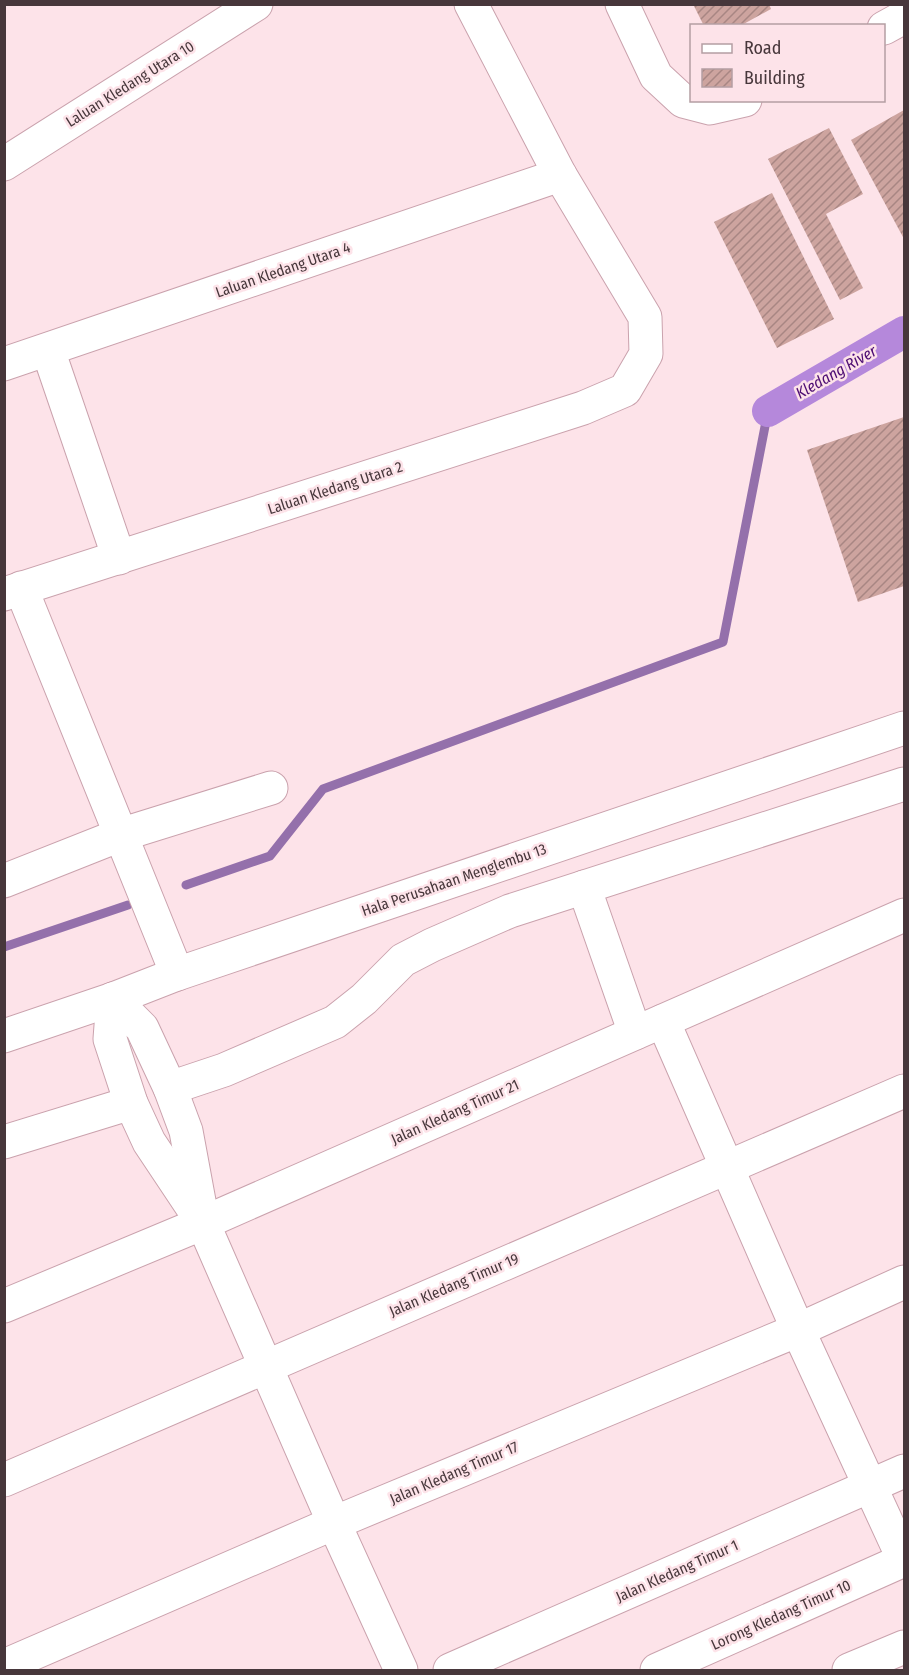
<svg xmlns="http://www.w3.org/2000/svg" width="909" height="1675" font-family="'Fira Sans Condensed',sans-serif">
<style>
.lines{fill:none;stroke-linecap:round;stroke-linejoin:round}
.stream{stroke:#9470ab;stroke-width:9}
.canal{stroke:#b588db;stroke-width:32}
.building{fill:url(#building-hatch)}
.minor-casing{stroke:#caa2ad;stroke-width:35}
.minor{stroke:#fff;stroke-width:33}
.labels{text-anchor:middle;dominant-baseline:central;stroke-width:5;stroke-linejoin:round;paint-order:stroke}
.street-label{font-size:15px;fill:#47373b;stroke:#fde3e9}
.water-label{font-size:16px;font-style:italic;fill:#4d0d73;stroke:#fde3e9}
</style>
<defs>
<pattern id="building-hatch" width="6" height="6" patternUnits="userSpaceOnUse" patternTransform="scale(1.5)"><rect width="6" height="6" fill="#cda49f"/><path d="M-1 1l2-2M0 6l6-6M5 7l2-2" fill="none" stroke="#a88683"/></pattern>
</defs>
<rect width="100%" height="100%" fill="#fde3e9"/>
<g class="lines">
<!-- stream -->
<g class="stream">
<polyline points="186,885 270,856 323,789 723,642 768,411"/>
<polyline points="4,947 128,905"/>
</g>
<!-- canal -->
<polyline class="canal" points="768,411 904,332"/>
</g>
<!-- building -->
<g class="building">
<polygon points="693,4 769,4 771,9 740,26 704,26"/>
<polygon points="904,110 904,239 851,140"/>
<polygon points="829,128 863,194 826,214 863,288 840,300 768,159"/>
<polygon points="772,193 834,319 777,348 714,222"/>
<polygon points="904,417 904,586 858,602 807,450"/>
</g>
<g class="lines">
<!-- minor casing -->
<g class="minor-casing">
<g id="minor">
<polyline points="622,4 656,76 683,101 710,108 745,100"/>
<polyline points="884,28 904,17"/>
<polyline points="4,164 256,4"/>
<polyline points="48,350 119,558"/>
<polyline points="4,364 560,175"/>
<polyline points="21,588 177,974"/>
<polyline points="4,594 583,408 625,390 646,354 645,317 560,175 471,4"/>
<polyline points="4,881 120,835 271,788"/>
<polyline points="584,887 635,1033"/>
<polyline points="113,999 110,1039 131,1103 149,1142 203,1223 334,1523 401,1670"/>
<polyline points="113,999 142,1028 170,1088 186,1131 201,1212"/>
<polyline points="663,1021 798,1330 904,1560"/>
<polyline points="4,1036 113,999 177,974 904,728"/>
<polyline points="170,1088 224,1070 335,1022 364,999 403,960 432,945 510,911 904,784"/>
<polyline points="4,1142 131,1103"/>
<polyline points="4,1306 203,1223 904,915"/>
<polyline points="4,1480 904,1091"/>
<polyline points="4,1666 334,1523 798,1330 904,1282"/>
<polyline points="450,1670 904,1471"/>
<polyline points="657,1670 904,1560"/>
<polyline points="849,1670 904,1647"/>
</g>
</g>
<!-- minor -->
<use href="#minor" class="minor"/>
</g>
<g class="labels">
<!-- street labels -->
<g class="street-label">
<text transform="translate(130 84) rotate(-32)">Laluan Kledang Utara 10</text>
<text transform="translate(283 270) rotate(-19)">Laluan Kledang Utara 4</text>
<text transform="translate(335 488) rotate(-18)">Laluan Kledang Utara 2</text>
<text transform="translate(454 880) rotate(-19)">Hala Perusahaan Menglembu 13</text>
<text transform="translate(455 1112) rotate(-24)">Jalan Kledang Timur 21</text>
<text transform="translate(454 1285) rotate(-23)">Jalan Kledang Timur 19</text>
<text transform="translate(454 1473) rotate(-23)">Jalan Kledang Timur 17</text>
<text transform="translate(677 1571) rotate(-24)">Jalan Kledang Timur 1</text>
<text transform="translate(781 1615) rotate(-24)">Lorong Kledang Timur 10</text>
</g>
<!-- water labels -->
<g class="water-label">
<text transform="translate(836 372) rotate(-30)">Kledang River</text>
</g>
</g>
<!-- border -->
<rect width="909" height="1675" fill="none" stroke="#47373b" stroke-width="12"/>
<!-- legend -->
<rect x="690" y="24" width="195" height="78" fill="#fde3e9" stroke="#b49ea3" stroke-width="1.5"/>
<rect x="702" y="44" width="30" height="9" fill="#ffffff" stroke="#b49ea3" stroke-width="1.5"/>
<text x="744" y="54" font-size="18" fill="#47373b">Road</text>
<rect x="702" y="69" width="30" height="18" fill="url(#building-hatch)" stroke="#b49ea3" stroke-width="1.5"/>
<text x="744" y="84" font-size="18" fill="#47373b">Building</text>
</svg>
